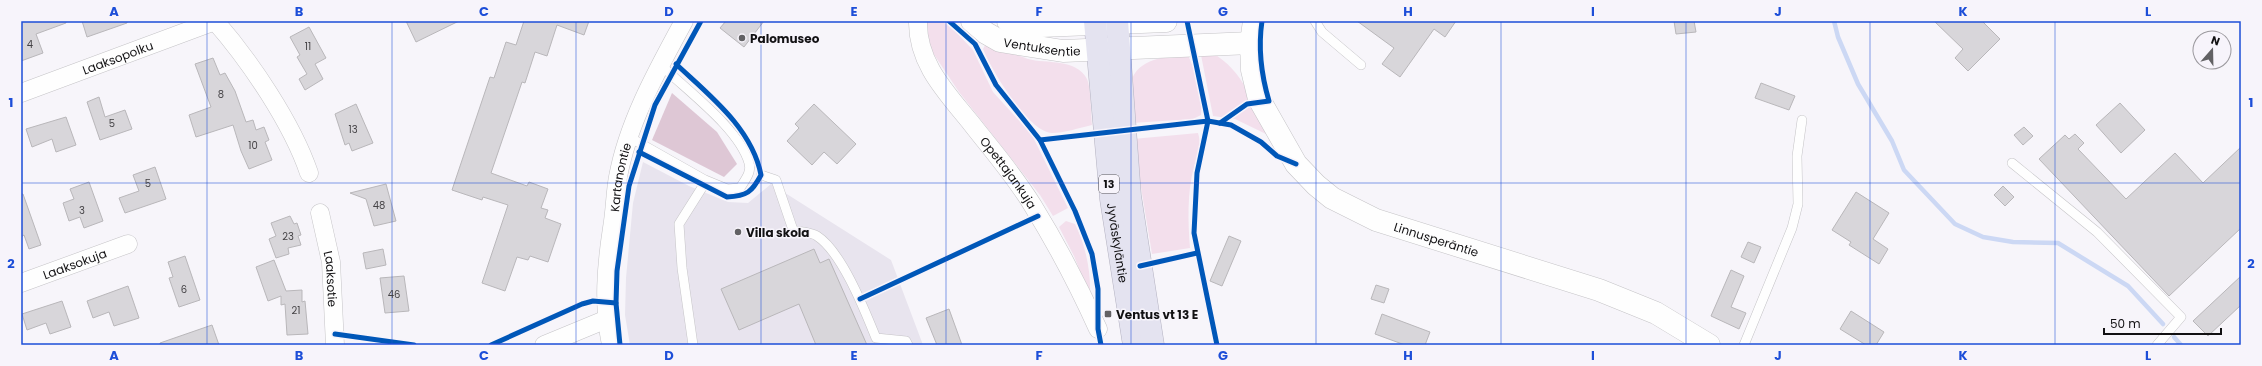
<svg xmlns="http://www.w3.org/2000/svg" width="2262" height="366" font-family="Poppins,sans-serif">
<style>
.built{fill:#e8e4ee}
.green{fill:#f3dfec}
.forest{fill:#dec7d5}
.lines{fill:none;stroke-linecap:round;stroke-linejoin:round}
.stream{stroke:#ccd8f4;stroke-width:4.5}
.building{fill:#d8d6da;stroke:#b9b7ba}
.lane-casing{stroke:#c5c4c7;stroke-width:10}
.street-casing{stroke:#c5c4c7;stroke-width:19}
.secondary-casing{stroke:#c5c4c7;stroke-width:23}
.highway-casing{stroke:#b3b1c0;stroke-width:23}
.lane{stroke:#fefefe;stroke-width:9}
.street{stroke:#fefefe;stroke-width:18}
.secondary{stroke:#fefefe;stroke-width:22}
.highway{stroke:#e4e3f0;stroke-width:22}
.cycleway-casing{stroke:#f7f4fb;stroke-width:8}
.cycleway{stroke:#0057b8;stroke-width:5}
.grid{fill:none;stroke:#1d4ed8;stroke-width:1;stroke-opacity:0.55}
.poi-dot{fill:#626164;stroke:#f7f4fb;stroke-width:1.5}
.labels{text-anchor:middle;dominant-baseline:central;stroke-width:3;stroke-linejoin:round;paint-order:stroke}
.number-label{font-size:10px;fill:#444245}
.shield{fill:#f7f4fb;stroke:#575559;stroke-width:1}
.shield-label{font-size:11px;font-weight:bold;fill:#121113}
.poi-label{font-size:12px;font-weight:bold;fill:#121113;stroke:#f7f4fb;text-anchor:start}
.street-label{font-size:12px;fill:#121113;stroke:#f7f4fb}
.neatline{fill:none;stroke:#1d4ed8;stroke-width:1.5}
.grid-label{font-size:13px;text-anchor:middle;font-weight:bold;fill:#1d4ed8}
</style>
<rect width="100%" height="100%" fill="#f7f5fa"/>
<!-- built -->
<polygon class="built" points="643,162 689,186 728,202 748,203 771,184 891,260 923,345 630,345 625,315 626,278 633,203"/>
<!-- green -->
<g class="green">
<polygon points="925,21 942,21 955,31 973,50 993,92 1032,135 1068,208 1053,216 1040,195 959,92 925,41"/>
<path d="M988 40C1001 48 1014 54 1028 59 1046 64 1076 58 1087 79 1091 88 1091 114 1092 125 1079 128 1064 133 1052 133 1028 132 991 69 983 49Z"/>
<path d="M1211 52C1244 71 1252 101 1266 134L1235 119 1213 116 1201 55Z"/>
<path d="M1188 55C1196 73 1204 96 1201 115L1193 119 1132 123C1132 110 1129 95 1131 83 1136 58 1168 56 1188 55Z"/>
<path d="M1198 133C1202 144 1197 156 1194 167 1187 192 1188 222 1190 248L1152 254 1133 139Z"/>
<path d="M1066 221 1075 224C1086 246 1091 272 1090 296L1074 256 1059 227Z"/>
</g>
<!-- forest -->
<polygon class="forest" points="672,93 717,132 737,164 724,177 652,140"/>
<g class="lines">
<!-- stream -->
<g class="stream">
<polyline points="1834,21 1838,37 1858,84 1892,141 1904,170 1955,224 1983,237 2013,242 2058,243 2128,286 2163,324"/>
<polyline points="2174,337 2181,345"/>
</g>
</g>
<!-- building -->
<g class="building">
<polygon points="21,21 66,21 66,23 36,34 43,53 21,61"/>
<polygon points="82,21 127,21 127,23 87,37"/>
<polygon points="406,21 459,21 416,42"/>
<polygon points="524,21 589,21 584,35 557,25 547,56 535,52 525,83 522,82 491,173 527,186 529,182 548,189 541,208 548,210 545,218 561,224 548,262 530,256 528,260 517,257 505,291 482,283 508,205 483,197 482,200 452,190 490,77 494,78 506,42 516,45"/>
<polygon points="726,21 764,21 744,47 720,28"/>
<polygon points="1357,21 1456,21 1445,37 1434,29 1400,77 1382,64 1394,48"/>
<polygon points="1674,21 1694,21 1696,32 1676,34"/>
<polygon points="1934,21 1982,21 2000,39 1968,71 1955,58 1963,49"/>
<polygon points="309,27 326,58 315,64 323,79 305,90 299,79 307,74 297,57 300,55 290,37"/>
<polygon points="213,58 220,75 225,73 235,91 246,122 253,120 256,130 264,127 269,140 265,142 272,160 249,169 241,151 233,125 196,137 189,115 211,107 195,64"/>
<polygon points="1761,83 1795,96 1789,110 1755,98"/>
<polygon points="99,97 105,117 125,110 132,129 100,140 87,102"/>
<polygon points="2120,103 2145,130 2121,153 2096,125"/>
<polygon points="356,104 373,143 352,151 349,143 345,145 335,114"/>
<polygon points="814,104 856,144 837,164 824,152 812,165 787,141 799,128 795,124"/>
<polygon points="66,117 76,145 56,152 52,139 32,147 26,129"/>
<polygon points="2024,127 2033,136 2023,145 2014,135"/>
<polygon points="2075,134 2084,143 2078,149 2126,199 2175,153 2203,183 2241,147 2241,228 2169,296 2039,159 2065,135 2069,139"/>
<polygon points="155,167 166,199 125,213 119,198 139,191 133,175"/>
<polygon points="89,182 103,221 84,228 80,217 69,221 63,203 74,199 70,189"/>
<polygon points="386,184 396,221 374,226 366,199 350,193"/>
<polygon points="2003,186 2014,197 2005,206 1994,195"/>
<polygon points="1856,192 1889,213 1873,239 1888,249 1879,264 1849,245 1851,242 1832,230"/>
<polygon points="21,194 23,194 41,245 29,249 24,235 21,237"/>
<polygon points="290,216 294,224 297,223 301,235 298,236 301,245 288,248 289,254 276,258 269,239 276,236 271,223"/>
<polygon points="1229,236 1241,241 1222,286 1210,281"/>
<polygon points="1748,242 1761,247 1754,263 1741,257"/>
<polygon points="383,249 386,265 366,269 363,253"/>
<polygon points="814,249 820,263 829,259 867,345 816,345 799,304 739,330 721,289"/>
<polygon points="185,256 200,300 179,307 169,278 173,277 168,262"/>
<polygon points="274,260 286,291 302,290 302,302 305,301 308,334 287,335 285,304 281,305 281,296 268,301 256,267"/>
<polygon points="1731,270 1744,276 1731,307 1746,313 1739,329 1711,316"/>
<polygon points="404,276 409,311 385,313 380,278"/>
<polygon points="2241,276 2241,305 2208,336 2193,321"/>
<polygon points="1376,285 1389,289 1384,303 1371,299"/>
<polygon points="128,286 139,318 114,326 109,312 93,318 87,301"/>
<polygon points="62,301 71,327 50,334 46,323 27,330 22,314"/>
<polygon points="949,309 962,345 937,345 926,318"/>
<polygon points="1851,311 1884,332 1876,345 1866,345 1840,329"/>
<polygon points="1382,314 1430,332 1425,345 1405,345 1375,334"/>
<polygon points="212,325 219,345 160,345 160,343"/>
</g>
<g class="lines">
<!-- lane casing -->
<g class="lane-casing">
<g id="lane">
<polyline points="1315,21 1322,32 1361,65"/>
<path d="M629 137 705 180 727 189 740 188C745 180 752 172 749 163 739 128 687 91 661 65"/>
<polyline points="2012,163 2097,232 2181,317 2157,345"/>
<path d="M761 175 776 180 793 230C800 232 811 232 817 236 842 252 865 311 876 338L906 341 908 345"/>
<polyline points="693,345 682,268 679,224 703,186"/>
<polyline points="1744,345 1792,228 1798,204 1797,156 1802,120"/>
</g>
</g>
<!-- street casing -->
<g class="street-casing">
<g id="street">
<path d="M215 21C250 61 292 123 309 173"/>
<path id="s1" d="M918 21C917 63 946 92 971 123 992 150 1015 176 1033 206 1057 245 1079 287 1098 329"/>
<path id="s2" d="M21 93 215 21"/>
<path id="s3" d="M320 213 331 262 335 345"/>
<path id="s4" d="M21 283 128 244"/>
<polyline points="544,345 607,319"/>
<path id="s5" d="M611 345C603 305 606 267 612 228 615 211 615 193 618 177 628 122 658 69 684 21"/>
</g>
</g>
<!-- secondary casing -->
<g class="secondary-casing">
<g id="secondary">
<path id="s6" d="M972 21 986 33 1000 41 1063 51 1251 43"/>
<polyline points="1008,21 1041,26 1166,21"/>
<path id="s7" d="M1254 21 1251 43 1252 70 1259 99 1296 164 1316 185 1332 198 1376 220 1599 290 1656 313 1709 345"/>
</g>
</g>
<!-- highway casing -->
<g class="highway-casing">
<g id="highway">
<path id="s8" d="M1095 21 1111 199 1134 345"/>
<polyline points="1117,21 1130,196 1153,345"/>
</g>
</g>
<!-- lane -->
<use href="#lane" class="lane"/>
<!-- street -->
<use href="#street" class="street"/>
<!-- secondary -->
<use href="#secondary" class="secondary"/>
<!-- highway -->
<use href="#highway" class="highway"/>
<!-- cycleway casing -->
<g class="cycleway-casing">
<g id="cycleway">
<polyline points="949,21 975,44 996,85 1040,140 1075,211 1092,254 1098,289 1098,329 1101,345"/>
<polyline points="1187,21 1208,121 1197,173 1194,233 1217,345"/>
<path d="M1220 123 1247 104 1269 101C1261 74 1258 48 1262 21"/>
<polyline points="1040,140 1208,121 1231,125 1261,142 1277,156 1296,164"/>
<path d="M639 152 727 197C747 196 752 192 761 175 752 128 709 95 676 64"/>
<polyline points="1140,266 1197,253"/>
<polyline points="860,299 1038,216"/>
<polyline points="335,334 414,345"/>
<polyline points="491,345 582,304 593,301 616,303"/>
<polyline points="620,345 616,303 617,271 629,186 655,105 701,21"/>
</g>
</g>
<!-- cycleway -->
<use href="#cycleway" class="cycleway"/>
</g>
<!-- grid -->
<path class="grid" d="M207 21V345M392 21V345M576 21V345M761 21V345M946 21V345M1131 21V345M1316 21V345M1501 21V345M1686 21V345M1870 21V345M2055 21V345M21 183H2241"/>
<!-- markers -->
<g class="poi-dot">
<circle cx="742" cy="38" r="4"/>
<circle cx="738" cy="232" r="4"/>
<rect x="1104" y="310" width="8" height="8" rx="2"/>
</g>
<g class="labels">
<!-- number labels -->
<g class="number-label">
<text x="30" y="44">4</text>
<text x="308" y="46">11</text>
<text x="221" y="94">8</text>
<text x="112" y="123">5</text>
<text x="353" y="129">13</text>
<text x="253" y="145">10</text>
<text x="148" y="183">5</text>
<text x="379" y="205">48</text>
<text x="82" y="210">3</text>
<text x="288" y="236">23</text>
<text x="184" y="289">6</text>
<text x="394" y="294">46</text>
<text x="296" y="310">21</text>
</g>
<!-- shield labels -->
<rect class="shield" x="1099" y="175" width="20" height="18" rx="3"/>
<g class="shield-label">
<text x="1109" y="184">13</text>
</g>
<!-- poi labels -->
<g class="poi-label">
<text x="750" y="38">Palomuseo</text>
<text x="746" y="232">Villa skola</text>
<text x="1116" y="314">Ventus vt 13 E</text>
</g>
<!-- street labels -->
<g class="street-label">
<text stroke="none"><textPath href="#s6" startOffset="77">Ventuksentie</textPath></text>
<text stroke="none"><textPath href="#s2" startOffset="103">Laaksopolku</textPath></text>
<text stroke="none"><textPath href="#s1" startOffset="180">Opettajankuja</textPath></text>
<text stroke="none"><textPath href="#s5" startOffset="169">Kartanontie</textPath></text>
<text stroke="none"><textPath href="#s7" startOffset="316">Linnusperäntie</textPath></text>
<text stroke="none"><textPath href="#s8" startOffset="223">Jyväskyläntie</textPath></text>
<text stroke="none"><textPath href="#s4" startOffset="57">Laaksokuja</textPath></text>
<text stroke="none"><textPath href="#s3" startOffset="67">Laaksotie</textPath></text>
</g>
</g>
<!-- border -->
<rect width="2262" height="366" fill="none" stroke="#f7f4fb" stroke-width="44"/>
<!-- north arrow -->
<g transform="translate(2212 50) rotate(20)"><circle r="19" fill="#f7f4fb" stroke="#9b999e"/>
<path d="M0-3L7 15L0 10L-7 15Z" fill="#626164"/>
<text y="-6" font-size="11" font-weight="bold" text-anchor="middle" fill="#121113">N</text>
</g>
<!-- scale -->
<path d="M2104 328v6h117v-6" fill="none" stroke="#121113" stroke-width="2"/>
<text x="2110" y="328" font-size="12" fill="#121113" stroke="#f7f4fb" stroke-width="3" paint-order="stroke">50 m</text>
<rect x="22" y="22" width="2218" height="322" class="neatline"/>
<g class="grid-label">
<text x="114" y="16">A</text>
<text x="299" y="16">B</text>
<text x="484" y="16">C</text>
<text x="669" y="16">D</text>
<text x="854" y="16">E</text>
<text x="1039" y="16">F</text>
<text x="1223" y="16">G</text>
<text x="1408" y="16">H</text>
<text x="1593" y="16">I</text>
<text x="1778" y="16">J</text>
<text x="1963" y="16">K</text>
<text x="2148" y="16">L</text>
<text x="11" y="107">1</text>
<text x="2251" y="107">1</text>
<text x="11" y="268">2</text>
<text x="2251" y="268">2</text>
<text x="114" y="360">A</text>
<text x="299" y="360">B</text>
<text x="484" y="360">C</text>
<text x="669" y="360">D</text>
<text x="854" y="360">E</text>
<text x="1039" y="360">F</text>
<text x="1223" y="360">G</text>
<text x="1408" y="360">H</text>
<text x="1593" y="360">I</text>
<text x="1778" y="360">J</text>
<text x="1963" y="360">K</text>
<text x="2148" y="360">L</text>
</g>
</svg>
